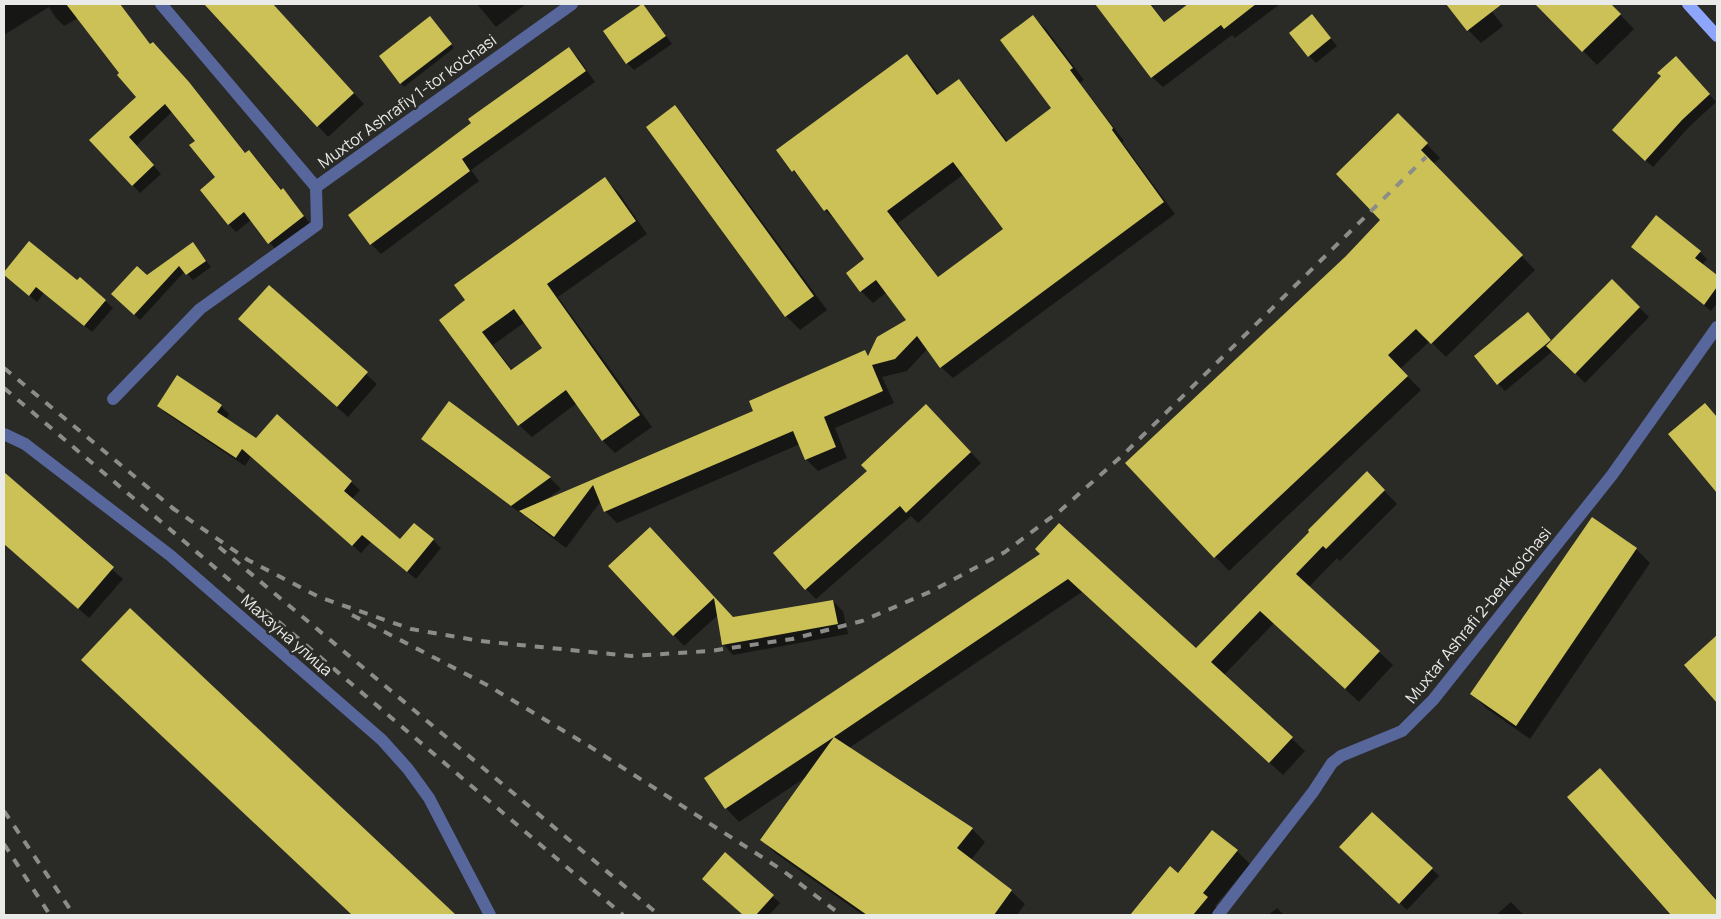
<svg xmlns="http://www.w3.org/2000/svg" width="1721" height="919" font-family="Manrope,sans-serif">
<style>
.shadow{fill:#0007;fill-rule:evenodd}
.building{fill:#cbc157;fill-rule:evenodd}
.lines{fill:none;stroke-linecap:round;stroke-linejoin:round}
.minor{stroke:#58679b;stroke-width:12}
.major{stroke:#8da5fb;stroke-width:12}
.rail{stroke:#8c8c89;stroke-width:4;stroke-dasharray:9 9;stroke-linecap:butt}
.labels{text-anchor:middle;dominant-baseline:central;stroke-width:5;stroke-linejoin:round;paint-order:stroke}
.street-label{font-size:16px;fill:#eaeae8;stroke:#2a2a27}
</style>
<rect width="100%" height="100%" fill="#2a2a27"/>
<!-- shadow -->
<g class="shadow">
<polygon points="4,4 119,4 151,45 160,52 197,92 246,154 249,151 257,159 282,190 291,198 311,225 277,251 251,220 236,232 228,224 217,177 197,141 173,111 136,146 161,174 140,193 91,140 138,97 78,18 64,26 56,18 49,7 4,35"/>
<polygon points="206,4 256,4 263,11 271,4 364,104 328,137"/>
<polygon points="477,4 526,4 496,27"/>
<polygon points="1097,4 1151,4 1165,23 1190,4 1280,4 1235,38 1232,35 1163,87 1152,77"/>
<polygon points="1448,4 1486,4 1503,26 1481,43 1468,30"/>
<polygon points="1537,4 1610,4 1634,29 1597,65"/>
<polygon points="642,5 649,12 672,44 634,70 627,63 605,31"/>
<path d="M1033 17 1045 28 1084 80 1080 83 1124 141 1122 142 1175 214 953 378 941 367 928 348 907 371 882 377 894 403 835 428 847 458 818 471 806 459 800 444 617 523 605 511 601 501 566 548 533 523 524 514 523 515 433 449 423 438 449 403 550 478 561 489 542 502 755 411 865 352 869 356 907 321 887 292 873 303 861 291 848 273 866 259 837 222 825 210 805 182 793 171 907 55 919 67 939 95 959 81 970 92 1008 142 1053 108ZM964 174 1005 229 939 278 898 223Z"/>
<polygon points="433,21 454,48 404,87 380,57"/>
<polygon points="1318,23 1337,46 1316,63 1309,56"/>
<polygon points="569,49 579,59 595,82 471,170 479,181 381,254 371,244 350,215 472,124"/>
<polygon points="1683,65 1716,102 1689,127 1653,167 1620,137"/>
<polygon points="675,107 688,121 827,310 800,330 786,316 648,127"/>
<polygon points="1398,115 1440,158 1433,164 1535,270 1446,357 1430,341 1400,369 1421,390 1229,571 1127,463 1346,256 1382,220"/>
<path d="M605 179 618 192 647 234 558 297 652 427 615 453 603 441 577 403 532 437 519 425 467 300ZM525 322 544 349 513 371 493 345Z"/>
<polygon points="29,242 78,282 80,279 113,308 92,332 44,293 37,302 4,274"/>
<polygon points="193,244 211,267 193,280 185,271 140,320 119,300 147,276"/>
<polygon points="1632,247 1700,252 1707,259 1702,265 1717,277 1717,303 1711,311"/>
<polygon points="1612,281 1649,317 1585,383 1553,351 1505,391 1498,384 1535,321 1552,341"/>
<polygon points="269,287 377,384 348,417 251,330"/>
<polygon points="1705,405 1717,417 1717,491 1670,434"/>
<polygon points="158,406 221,406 229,414 226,419 256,440 277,416 360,490 352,499 400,541 433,540 441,548 416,579 371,542 361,553 251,456 245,466 167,414"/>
<polygon points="936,416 981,463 918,523 911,516 816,599 806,589"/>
<polygon points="1367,473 1397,504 1340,561 1337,558 1309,587 1393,665 1359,702 1274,623 1224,675 1305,751 1283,775 1082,592 849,748 972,829 985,842 971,860 1011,891 1025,904 1017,915 863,915 775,853 762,840 806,777 739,822 726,808 1042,554 1196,650"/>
<polygon points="11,480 123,579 89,618 4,544 4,488"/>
<polygon points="1592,518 1636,549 1650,563 1530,739 1486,708 1472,694"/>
<polygon points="661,540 733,618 833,601 843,611 848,634 733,655 723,644 718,615 684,646 610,566"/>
<polygon points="130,609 454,915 353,915 96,674"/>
<polygon points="1717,637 1717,701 1686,665"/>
<polygon points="1600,769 1717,900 1717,915 1673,915 1569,797"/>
<polygon points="1212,832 1237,851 1250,864 1215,906 1219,910 1215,915 1132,915 1170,868 1178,875"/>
<polygon points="726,854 780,903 769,915 744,915 710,886"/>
<polygon points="1348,854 1432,869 1439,876 1407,910"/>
<polygon points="1511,902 1524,915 1496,915"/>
<polygon points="1277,908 1284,915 1268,915"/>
</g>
<!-- building -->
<g class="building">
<polygon points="66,4 120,4 150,44 153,42 189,82 245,153 249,150 281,190 283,188 304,216 268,244 244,212 228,225 200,190 215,177 189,145 195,141 165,104 129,137 154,165 132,186 89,140 136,97 117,75 119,73"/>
<polygon points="204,4 273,4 354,93 317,127"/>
<polygon points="642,4 643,4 666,36 626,64 603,31"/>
<polygon points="1095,4 1150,4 1164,22 1188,4 1256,4 1224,29 1221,25 1151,78"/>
<polygon points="1446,4 1502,4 1467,31"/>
<polygon points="1535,4 1611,4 1621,14 1582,52"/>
<polygon points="1312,14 1331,38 1308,57 1289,33"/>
<path d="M1033 15 1073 68 1070 70 1113 128 1112 130 1164 202 940 368 917 336 895 359 872 365 883 391 824 417 836 447 805 460 793 431 604 512 593 485 554 537 519 511 753 411 749 401 865 350 868 356 877 337 906 320 876 280 860 292 846 273 864 259 827 209 824 211 794 170 792 172 776 150 907 54 937 95 959 79 1006 142 1051 108 1000 40ZM953 162 1003 229 938 277 887 211Z"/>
<polygon points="430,16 452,44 400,84 379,56"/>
<polygon points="569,47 586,71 462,159 470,171 370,245 348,215 471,123 468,119"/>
<polygon points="1676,56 1710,94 1682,120 1645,161 1612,130 1661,76 1657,73"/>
<polygon points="675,105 814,296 785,317 646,127"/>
<polygon points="1398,113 1428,143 1421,150 1523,255 1431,344 1416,329 1388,355 1408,376 1214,558 1125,463 1346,256 1380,220 1336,174"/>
<path d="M605 177 636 221 547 284 640 415 602 441 566 390 518 426 439 320 465 300 454 285ZM514 309 542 348 511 370 482 332Z"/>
<polygon points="1656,215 1701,251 1695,258 1717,275 1717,287 1704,305 1631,247"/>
<polygon points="29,241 77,280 80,277 106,300 84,326 36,287 29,296 4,275 4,272"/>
<polygon points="193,242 206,261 186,275 179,266 134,315 111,294 137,266 147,275"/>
<polygon points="1612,279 1640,307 1575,374 1546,346"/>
<polygon points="269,285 368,372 337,407 238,319"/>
<polygon points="1528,312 1551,340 1497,385 1474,356"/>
<polygon points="177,375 222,405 217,412 256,438 277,414 352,481 344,491 400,539 414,523 434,539 407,572 362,535 352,546 242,449 236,458 157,406"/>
<polygon points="449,401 551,477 511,506 421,439"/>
<polygon points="1705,403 1717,417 1717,493 1668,434"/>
<polygon points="926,404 971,452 906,513 900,506 805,590 773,553 867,471 861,465"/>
<polygon points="1367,471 1385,490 1326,549 1323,546 1296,574 1380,651 1345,689 1260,611 1211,662 1293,737 1269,763 1068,579 834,737 973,828 957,848 1012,890 994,915 867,915 760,840 834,737 725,809 704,778 1040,554 1035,549 1059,523 1196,648 1309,532 1308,530"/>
<polygon points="4,472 114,567 78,609 4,544"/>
<polygon points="1592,517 1637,548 1516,726 1470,694"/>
<polygon points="650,527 733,617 833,600 838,624 722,645 714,598 673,636 608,566"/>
<polygon points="130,608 456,915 352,915 81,660"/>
<polygon points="1717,635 1717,703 1684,665"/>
<polygon points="1600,768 1717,901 1717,915 1671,915 1567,797"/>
<polygon points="1372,812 1433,868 1399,904 1339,847"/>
<polygon points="1212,830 1238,850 1203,893 1208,897 1193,915 1130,915 1170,866 1178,873"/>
<polygon points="725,852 774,895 756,915 743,915 702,879"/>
</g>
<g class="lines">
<!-- minor -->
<g class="minor">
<polyline points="161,4 316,187"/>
<polyline points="113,399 200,309 317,225 316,187 572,4"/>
<polyline points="4,434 25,444 171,556 382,740 408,769 429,798 490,915"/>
<polyline points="1218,915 1313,792 1332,763 1341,756 1402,731 1433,700 1612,475 1717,327"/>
</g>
<!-- major -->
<polyline class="major" points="1688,4 1717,36"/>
<!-- rail -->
<g class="rail">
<polyline points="4,368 175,510"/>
<polyline points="4,388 623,915"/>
<polyline points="171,507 248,560 319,597 411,629 480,641 631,656 710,651 792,639 862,621 932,591 1005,552 1061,510 1125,453 1426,157"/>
<polyline points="219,547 659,915"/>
<polyline points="352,615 487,685 589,746 782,870 841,915"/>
<polyline points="4,811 74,915"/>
<polyline points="4,844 50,915"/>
</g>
</g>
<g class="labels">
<!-- street labels -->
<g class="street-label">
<text transform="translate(407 101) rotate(-36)">Muxtor Ashrafiy 1-tor ko'chasi</text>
<text transform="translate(1478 615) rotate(-51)">Muxtar Ashrafi 2-berk ko'chasi</text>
<text transform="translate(287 635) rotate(41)">Махзуна улица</text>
</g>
</g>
<!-- border -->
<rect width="1721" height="919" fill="none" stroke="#eaeae8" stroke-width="10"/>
</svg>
